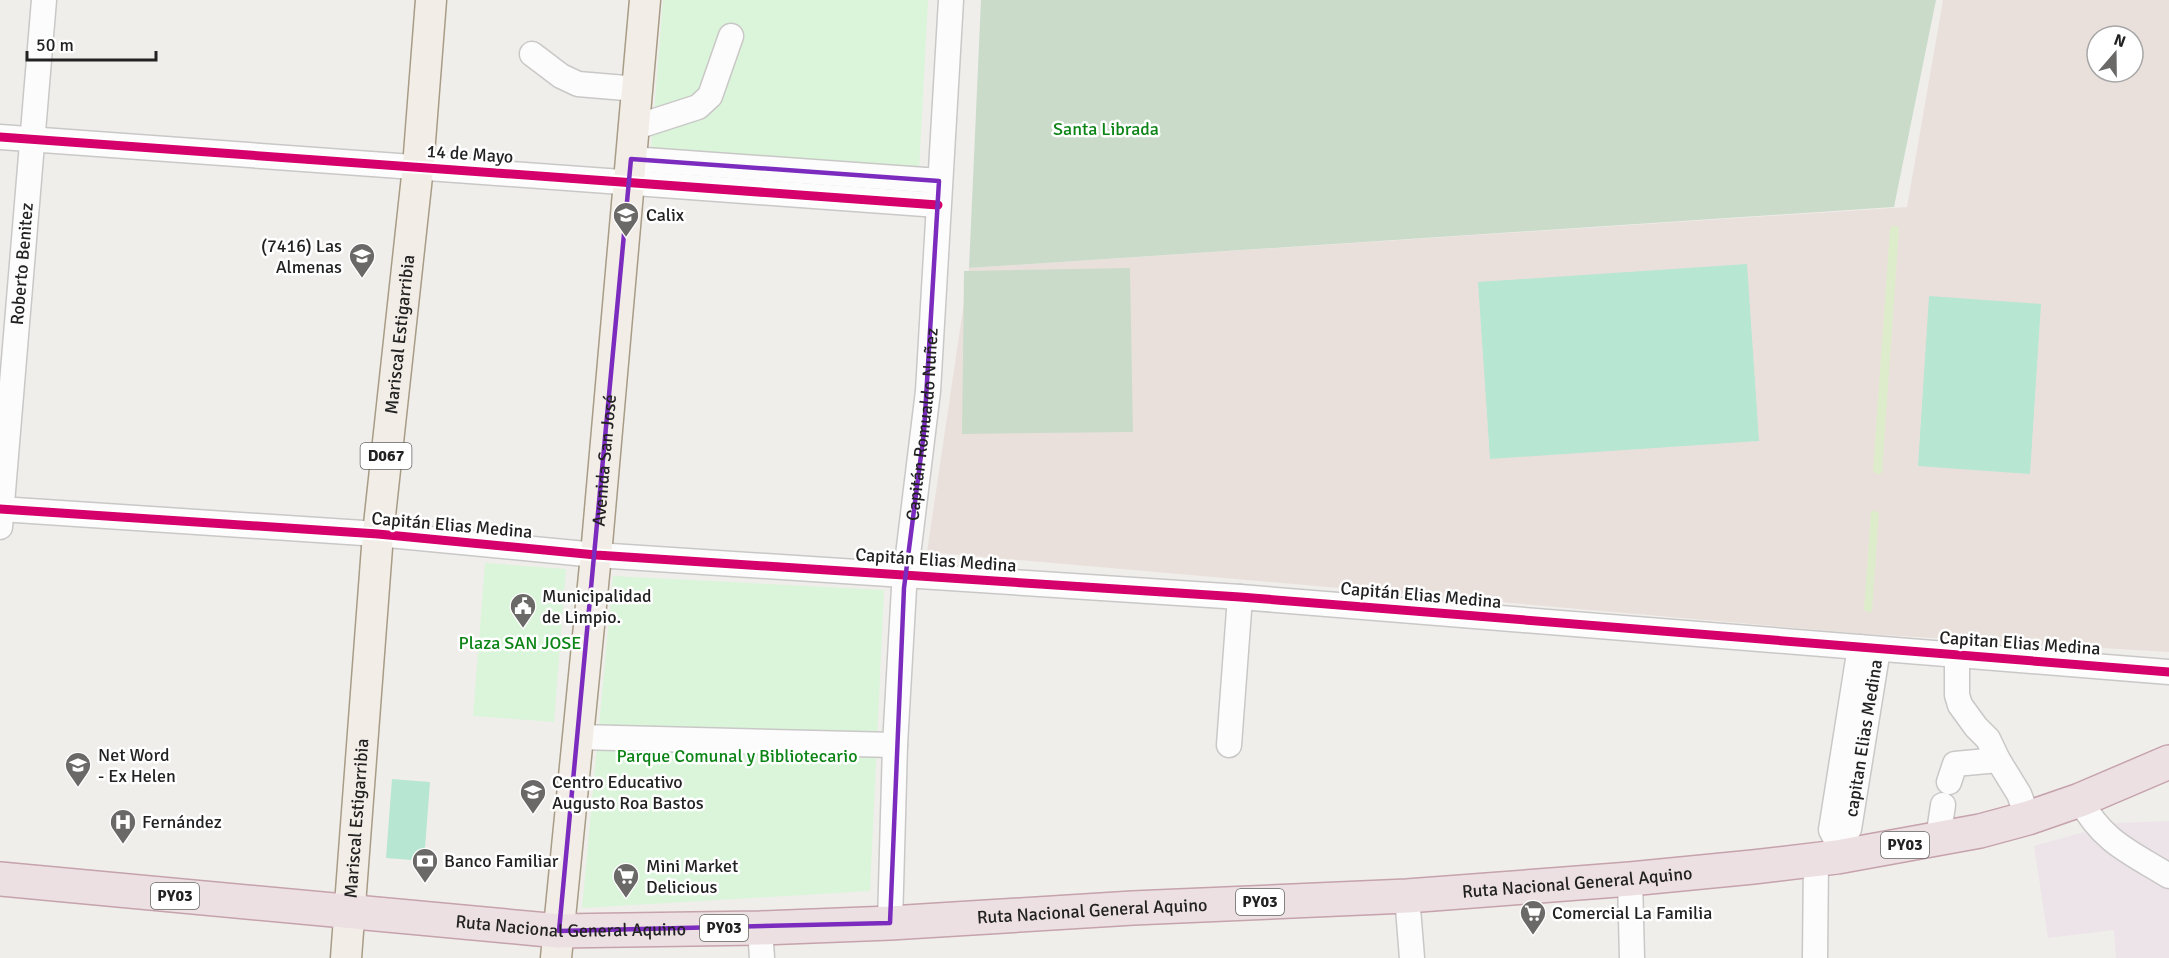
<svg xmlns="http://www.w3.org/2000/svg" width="2169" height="958" font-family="Signika,sans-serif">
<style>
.industrial{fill:#ede4e9}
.military{fill:#eae0db;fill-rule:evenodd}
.grass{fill:#ddeccb}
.cemetery{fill:#cadbca}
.park{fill:#daf5da}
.pitch{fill:#b7e6d2}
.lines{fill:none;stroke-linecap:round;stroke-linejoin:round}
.minor-casing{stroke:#c9c8c7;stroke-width:27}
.major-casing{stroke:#a79c86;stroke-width:33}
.highway-casing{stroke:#c5a2ac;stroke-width:36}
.minor{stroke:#fdfcfc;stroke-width:24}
.major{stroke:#f3ede7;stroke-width:30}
.highway{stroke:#ece0e2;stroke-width:33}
.cycleway-casing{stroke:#fff;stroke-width:13}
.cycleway{stroke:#d6006c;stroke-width:9}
.marked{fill:none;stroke:#7b2cbf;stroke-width:4.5;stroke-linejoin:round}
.labels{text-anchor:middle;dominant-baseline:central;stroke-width:5;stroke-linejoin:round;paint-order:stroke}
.shield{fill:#fff;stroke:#646464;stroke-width:1.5}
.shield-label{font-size:16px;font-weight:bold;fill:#222}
.park-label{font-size:18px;fill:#0c8416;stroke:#fff}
.street-label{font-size:18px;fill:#222;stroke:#fff}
.poi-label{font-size:18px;fill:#222;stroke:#fff;text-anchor:start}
</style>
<rect width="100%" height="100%" fill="#f0eeeb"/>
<!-- industrial -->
<polygon class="industrial" points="2169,821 2169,958 2116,958 2114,930 2048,938 2034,846 2116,823"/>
<!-- military -->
<path class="military" d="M1943 0H2169V652L1865 634 927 552 969 268 1907 207ZM2097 36H2133V72H2097Z"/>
<!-- grass -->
<g class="grass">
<polygon points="1892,226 1897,226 1899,229 1882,472 1880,474 1876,474 1873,471 1890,229"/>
<polygon points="1873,510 1879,513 1872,610 1870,613 1864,610 1871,512"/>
</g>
<!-- cemetery -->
<g class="cemetery">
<polygon points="981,0 1936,0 1894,207 969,268"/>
<polygon points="1130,268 1133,432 962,434 964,271"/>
</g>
<!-- park -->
<g class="park">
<polygon points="663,0 928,0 919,170 651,151"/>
<polygon points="485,563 566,569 554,722 473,716"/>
<polygon points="613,576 884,590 870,891 582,908"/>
</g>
<!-- pitch -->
<g class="pitch">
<polygon points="1747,264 1759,441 1490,459 1478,282"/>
<polygon points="1929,296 2041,304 2030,474 1918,466"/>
<polygon points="392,779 430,782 424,861 386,858"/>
</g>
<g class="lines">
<!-- minor casing -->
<g class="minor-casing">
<g id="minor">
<polyline points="532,54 561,76 578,84 637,89"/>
<polyline points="633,128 698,107 710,96 731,36"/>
<polyline points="0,137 938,205"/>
<polyline points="631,159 939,181"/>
<polyline points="0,509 378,534 596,555 1240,597 2169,672"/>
<path id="s1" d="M0 527 44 0"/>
<polyline points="1957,655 1957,695 1960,705 1976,727 1988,739 1998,760"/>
<polyline points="578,737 895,745"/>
<polyline points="1229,745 1240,597"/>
<polyline points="1949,782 1955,764 1998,760 2019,794 2028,818"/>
<path d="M2080 800C2103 842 2130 852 2169 876"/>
<path id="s2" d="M1843 837 1849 829 1878 649"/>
<polyline points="1938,839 1943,805"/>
<polyline points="1838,843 1831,830 1860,647"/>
<polyline points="1630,879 1632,958"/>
<polyline points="1407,896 1412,958"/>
<path id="s3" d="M890 923 895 745 904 588 928 391 951 0"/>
<polyline points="760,928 762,958"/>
<polyline points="1815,958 1816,859"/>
</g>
</g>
<!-- major casing -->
<g class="major-casing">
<g id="major">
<path id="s4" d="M346 958 378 534 418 167 431 0"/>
<path id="s5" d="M556 958 596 555 645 0"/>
</g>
</g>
<!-- highway casing -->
<g class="highway-casing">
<g id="highway">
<path id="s6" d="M0 879 559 931 760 928 890 923 1133 908 1407 896 1630 879 1753 867 1837 857 1980 831 2028 818 2080 800 2169 762"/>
</g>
</g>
<!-- minor -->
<use href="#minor" class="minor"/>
<!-- major -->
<use href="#major" class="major"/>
<!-- highway -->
<use href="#highway" class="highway"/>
<!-- cycleway casing -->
<g class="cycleway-casing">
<g id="cycleway">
<polyline points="0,137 938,205"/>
<polyline points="0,509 378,534 596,555 1240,597 2169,672"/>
</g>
</g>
<!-- cycleway -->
<use href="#cycleway" class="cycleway"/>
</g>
<!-- marked area -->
<path class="marked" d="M631 159 939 181 924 432 904 588 890 923 559 931Z"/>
<!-- icons -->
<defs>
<g id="school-pin" transform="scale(1.35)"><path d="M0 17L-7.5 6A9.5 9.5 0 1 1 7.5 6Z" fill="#6a6968" stroke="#fff"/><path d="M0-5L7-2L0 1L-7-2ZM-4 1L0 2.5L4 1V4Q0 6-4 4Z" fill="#fff"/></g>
<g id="civic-pin" transform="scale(1.35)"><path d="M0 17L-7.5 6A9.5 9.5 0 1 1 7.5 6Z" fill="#6a6968" stroke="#fff"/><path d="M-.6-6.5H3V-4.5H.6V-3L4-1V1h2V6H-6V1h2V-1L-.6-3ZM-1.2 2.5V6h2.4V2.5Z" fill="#fff"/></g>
<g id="hospital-pin" transform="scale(1.35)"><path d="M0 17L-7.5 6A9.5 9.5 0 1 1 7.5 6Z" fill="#6a6968" stroke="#fff"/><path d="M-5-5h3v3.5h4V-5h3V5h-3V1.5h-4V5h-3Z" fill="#fff"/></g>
<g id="bank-pin" transform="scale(1.35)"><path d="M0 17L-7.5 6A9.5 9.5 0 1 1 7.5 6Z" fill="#6a6968" stroke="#fff"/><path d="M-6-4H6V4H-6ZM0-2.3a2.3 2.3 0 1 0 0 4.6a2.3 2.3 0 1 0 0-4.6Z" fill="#fff"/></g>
<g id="supermarket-pin" transform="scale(1.35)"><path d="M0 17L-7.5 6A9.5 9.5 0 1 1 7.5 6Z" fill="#6a6968" stroke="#fff"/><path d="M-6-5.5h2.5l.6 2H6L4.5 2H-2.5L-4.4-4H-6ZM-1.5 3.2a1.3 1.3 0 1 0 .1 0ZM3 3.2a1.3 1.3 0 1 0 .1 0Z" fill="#fff"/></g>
</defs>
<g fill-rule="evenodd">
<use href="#school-pin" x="626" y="215"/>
<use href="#school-pin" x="362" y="256"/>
<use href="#civic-pin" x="523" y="606"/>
<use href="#school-pin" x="78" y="765"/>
<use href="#school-pin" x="533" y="792"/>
<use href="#hospital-pin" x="123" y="822"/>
<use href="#bank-pin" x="425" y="861"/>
<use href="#supermarket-pin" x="626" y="876"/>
<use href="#supermarket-pin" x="1533" y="913"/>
</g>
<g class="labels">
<!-- shield labels -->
<g class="shield">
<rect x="360.5" y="443" width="51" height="26" rx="4.5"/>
<rect x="1881" y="832" width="48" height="26" rx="4.5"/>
<rect x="151" y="883" width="48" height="26" rx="4.5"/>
<rect x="1236" y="889" width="48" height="26" rx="4.5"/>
<rect x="700" y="915" width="48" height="26" rx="4.5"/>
</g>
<g class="shield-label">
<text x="386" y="456">D067</text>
<text x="1905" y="845">PY03</text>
<text x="175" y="896">PY03</text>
<text x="1260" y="902">PY03</text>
<text x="724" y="928">PY03</text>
</g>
<!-- park labels -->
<g class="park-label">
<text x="1106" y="129">Santa Librada</text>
<text x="520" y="643">Plaza SAN JOSE</text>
<text x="737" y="756">Parque Comunal y Bibliotecario</text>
</g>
<!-- street labels -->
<g class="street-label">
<text transform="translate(470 154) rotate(4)">14 de Mayo</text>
<text stroke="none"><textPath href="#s1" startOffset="264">Roberto Benitez</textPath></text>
<text stroke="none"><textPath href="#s4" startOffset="626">Mariscal Estigarribia</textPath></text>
<text stroke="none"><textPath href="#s3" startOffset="500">Capitán Romualdo Nuñez</textPath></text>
<text stroke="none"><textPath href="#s5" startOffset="500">Avenida San José</textPath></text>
<text transform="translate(452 525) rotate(5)">Capitán Elias Medina</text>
<text transform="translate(936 560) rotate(4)">Capitán Elias Medina</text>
<text transform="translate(1421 595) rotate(5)">Capitán Elias Medina</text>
<text transform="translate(2020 643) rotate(4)">Capitan Elias Medina</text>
<text stroke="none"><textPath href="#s2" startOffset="102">capitan Elias Medina</textPath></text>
<text stroke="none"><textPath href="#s4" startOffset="140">Mariscal Estigarribia</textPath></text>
<text stroke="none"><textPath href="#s6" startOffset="1581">Ruta Nacional General Aquino</textPath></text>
<text stroke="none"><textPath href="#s6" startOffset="1095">Ruta Nacional General Aquino</textPath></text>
<text stroke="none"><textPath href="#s6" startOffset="573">Ruta Nacional General Aquino</textPath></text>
</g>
<!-- poi labels -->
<g class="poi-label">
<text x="646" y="215">Calix</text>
<text x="342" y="246" text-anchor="end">(7416) Las<tspan x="342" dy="21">Almenas</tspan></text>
<text x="542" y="596">Municipalidad<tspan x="542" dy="21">de Limpio.</tspan></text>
<text x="98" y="755">Net Word<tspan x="98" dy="21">- Ex Helen</tspan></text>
<text x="552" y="782">Centro Educativo<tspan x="552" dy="21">Augusto Roa Bastos</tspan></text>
<text x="142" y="822">Fernández</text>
<text x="444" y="861">Banco Familiar</text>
<text x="646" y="866">Mini Market<tspan x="646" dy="21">Delicious</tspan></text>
<text x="1552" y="913">Comercial La Familia</text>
</g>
</g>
<!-- north arrow -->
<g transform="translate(2115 54) rotate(20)"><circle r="28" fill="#ffffff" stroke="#a7a7a7" stroke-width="1.5"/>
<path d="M0-4.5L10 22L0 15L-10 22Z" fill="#6a6968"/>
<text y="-9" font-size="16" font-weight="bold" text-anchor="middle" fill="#222222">N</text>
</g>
<!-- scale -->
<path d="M27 51v9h129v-9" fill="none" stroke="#222222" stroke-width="3"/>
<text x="36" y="51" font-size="18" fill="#222222" stroke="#ffffff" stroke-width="4.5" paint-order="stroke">50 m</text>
</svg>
